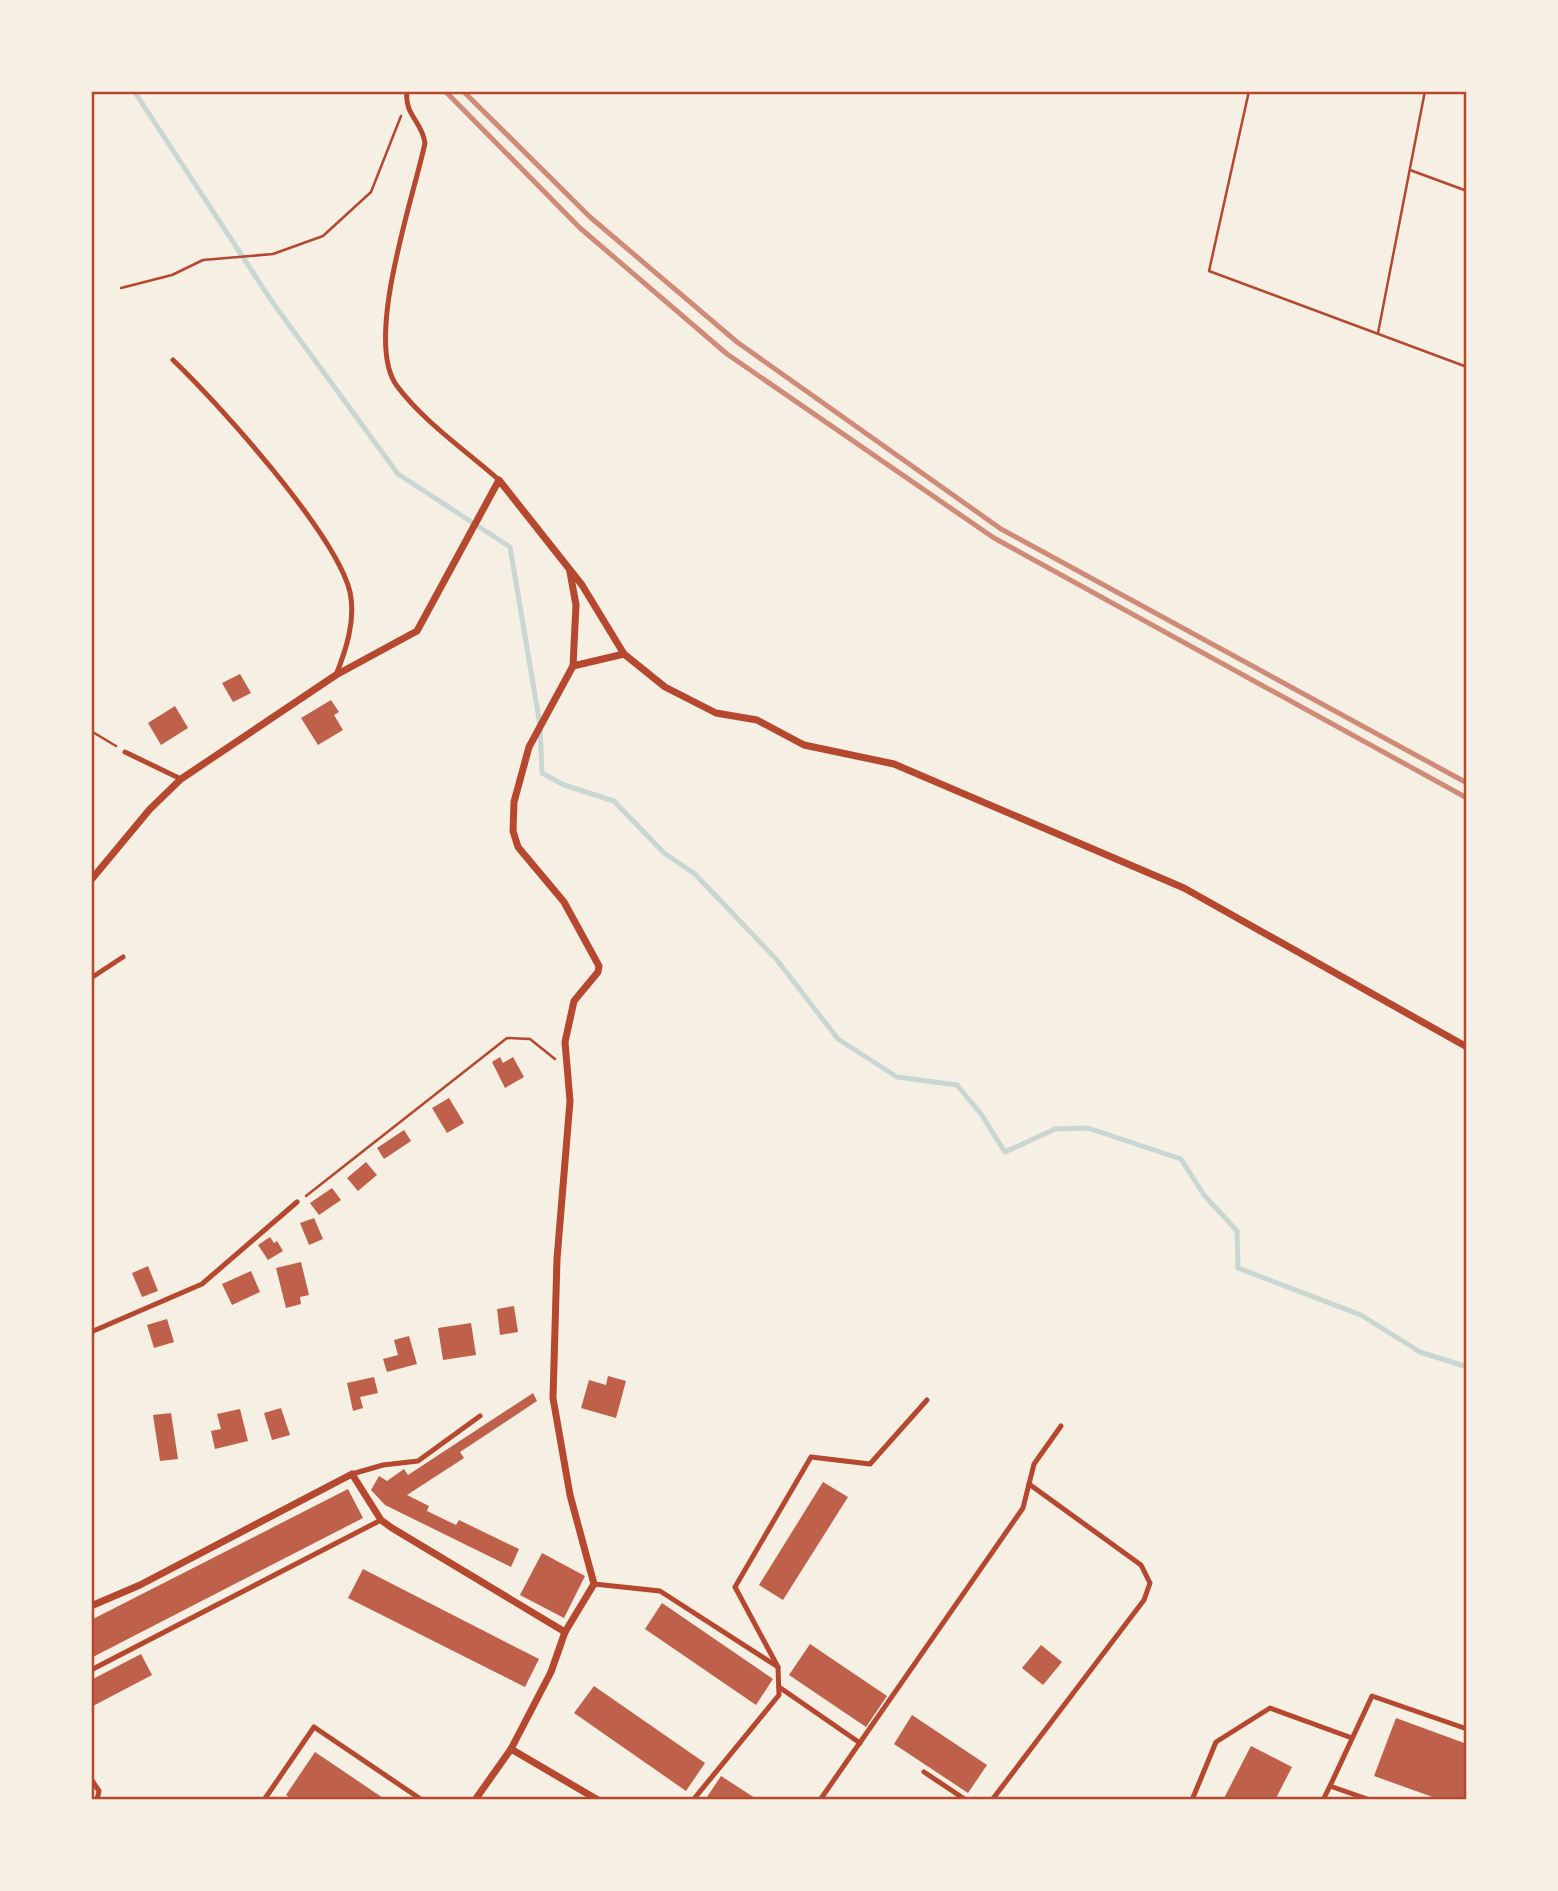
<svg xmlns="http://www.w3.org/2000/svg" width="1558" height="1891" font-family="'Golos Text',sans-serif">
<style>
.lines{fill:none;stroke-linecap:round;stroke-linejoin:round}
.stream{stroke:#c9d6d2;stroke-width:5}
.building{fill:#bf614a}
.path{stroke:#b5482f;stroke-width:2.5}
.service{stroke:#b5482f;stroke-width:5}
.minor{stroke:#b5482f;stroke-width:7}
.rail{stroke:#cf8b77;stroke-width:5}
.neatline{fill:none;stroke:#b5482f;stroke-width:2.5}
</style>
<rect width="100%" height="100%" fill="#f6efe4"/>
<g class="lines">
<!-- stream -->
<polyline class="stream" points="134,91 273,303 398,474 510,547 540,725 542,773 564,785 614,801 664,853 695,874 777,960 838,1039 897,1077 957,1085 981,1114 1005,1152 1055,1129 1088,1128 1181,1159 1204,1195 1237,1231 1238,1268 1361,1315 1420,1352 1467,1367"/>
</g>
<!-- building -->
<g class="building">
<polygon points="240,674 251,693 233,702 222,683"/>
<polygon points="331,700 339,712 334,715 343,730 318,745 301,718"/>
<polygon points="175,706 188,728 161,745 148,723"/>
<polygon points="500,1057 503,1063 513,1057 524,1077 505,1088 492,1062"/>
<polygon points="449,1098 464,1123 447,1133 432,1108"/>
<polygon points="404,1130 411,1141 384,1159 377,1148"/>
<polygon points="366,1162 377,1175 358,1191 347,1178"/>
<polygon points="332,1188 341,1200 319,1215 310,1203"/>
<polygon points="314,1218 323,1239 309,1245 300,1223"/>
<polygon points="270,1237 274,1243 277,1241 283,1251 268,1260 258,1245"/>
<polygon points="301,1262 309,1295 300,1297 301,1304 286,1308 276,1268"/>
<polygon points="148,1266 158,1291 142,1297 132,1273"/>
<polygon points="251,1271 260,1292 232,1305 222,1284"/>
<polygon points="514,1306 518,1332 500,1335 497,1309"/>
<polygon points="167,1319 174,1342 154,1348 147,1325"/>
<polygon points="471,1323 476,1355 443,1360 438,1328"/>
<polygon points="409,1336 417,1364 387,1372 383,1359 398,1355 394,1340"/>
<polygon points="608,1376 626,1381 616,1418 581,1408 589,1380 606,1385"/>
<polygon points="374,1377 378,1393 360,1397 363,1408 353,1411 347,1383"/>
<polygon points="533,1393 537,1401 460,1452 464,1458 407,1495 429,1506 427,1511 456,1525 459,1520 519,1549 511,1567 385,1505 371,1490 379,1476 387,1481 404,1469 408,1475"/>
<polygon points="281,1408 290,1435 272,1440 264,1413"/>
<polygon points="240,1409 248,1441 215,1449 211,1431 221,1429 217,1414"/>
<polygon points="171,1413 178,1459 160,1461 153,1415"/>
<polygon points="823,1482 848,1497 783,1600 759,1585"/>
<polygon points="348,1489 363,1518 91,1658 91,1620"/>
<polygon points="542,1553 585,1576 564,1618 520,1595"/>
<polygon points="363,1569 539,1659 525,1687 348,1598"/>
<polygon points="662,1603 773,1679 756,1705 645,1629"/>
<polygon points="810,1644 887,1696 866,1727 789,1675"/>
<polygon points="1041,1645 1062,1662 1043,1685 1022,1668"/>
<polygon points="141,1654 152,1675 91,1707 91,1680"/>
<polygon points="594,1686 705,1763 686,1791 574,1713"/>
<polygon points="912,1715 987,1765 968,1793 894,1744"/>
<polygon points="1396,1718 1467,1744 1467,1800 1441,1800 1374,1776"/>
<polygon points="1251,1746 1292,1767 1275,1800 1223,1800"/>
<polygon points="315,1752 386,1800 293,1800 286,1795"/>
<polygon points="721,1776 758,1800 705,1800"/>
</g>
<g class="lines">
<!-- path -->
<g class="path">
<polyline points="1249,91 1209,271 1467,367"/>
<polyline points="1410,170 1467,191"/>
<polyline points="121,288 172,275 203,260 273,254 323,236 371,192 401,116"/>
<polyline points="1378,333 1425,91"/>
<polyline points="91,731 116,746"/>
<polyline points="306,1196 507,1038 530,1039 555,1059"/>
</g>
<!-- service -->
<g class="service">
<path d="M407 91C404 115 422 121 425 143 414 196 363 341 397 386 424 422 465 450 499 480"/>
<path d="M173 360C219 404 336 534 350 592 356 620 346 650 336 675"/>
<polyline points="125,752 181,779"/>
<polyline points="91,978 123,957"/>
<polyline points="91,1332 202,1284 297,1202"/>
<polyline points="352,1474 383,1465 418,1461 480,1416"/>
<polyline points="594,1584 660,1591 778,1667 779,1695 693,1800"/>
<polyline points="778,1667 735,1587 811,1457 870,1464 927,1400"/>
<polyline points="91,1670 381,1520"/>
<polyline points="779,1687 860,1743"/>
<polyline points="924,1772 966,1800"/>
<polyline points="91,1779 99,1791 97,1800"/>
<polyline points="1330,1786 1372,1696 1467,1729"/>
<polyline points="264,1800 314,1727 422,1800"/>
<polyline points="820,1800 1023,1508 1034,1464 1061,1426"/>
<polyline points="992,1800 1144,1600 1150,1583 1141,1565 1029,1484"/>
<polyline points="1192,1800 1216,1742 1270,1708 1352,1738"/>
<polyline points="1323,1800 1330,1786 1370,1800"/>
</g>
<!-- minor -->
<g class="minor">
<polyline points="570,572 576,605 573,666 624,654"/>
<polyline points="91,880 150,809 181,779 336,675 417,631 499,480 582,585 624,654 665,687 716,713 757,720 804,745 894,764 1184,888 1467,1047"/>
<polyline points="91,1606 140,1585 352,1474 381,1520 392,1528 565,1632"/>
<polyline points="511,1749 598,1800"/>
<polyline points="475,1800 511,1749 551,1672 565,1632 594,1584 570,1495 553,1398 557,1259 570,1101 565,1042 574,1001 598,972 599,966 564,902 518,847 513,831 514,802 529,747 573,666"/>
</g>
<!-- rail -->
<g class="rail">
<polyline points="445,91 580,228 727,354 994,538 1467,798"/>
<polyline points="463,91 590,217 737,342 1001,529 1467,783"/>
</g>
</g>
<!-- border -->
<rect width="1558" height="1891" fill="none" stroke="#f6efe4" stroke-width="186"/>
<rect x="93" y="93" width="1372" height="1705" class="neatline"/>
</svg>
